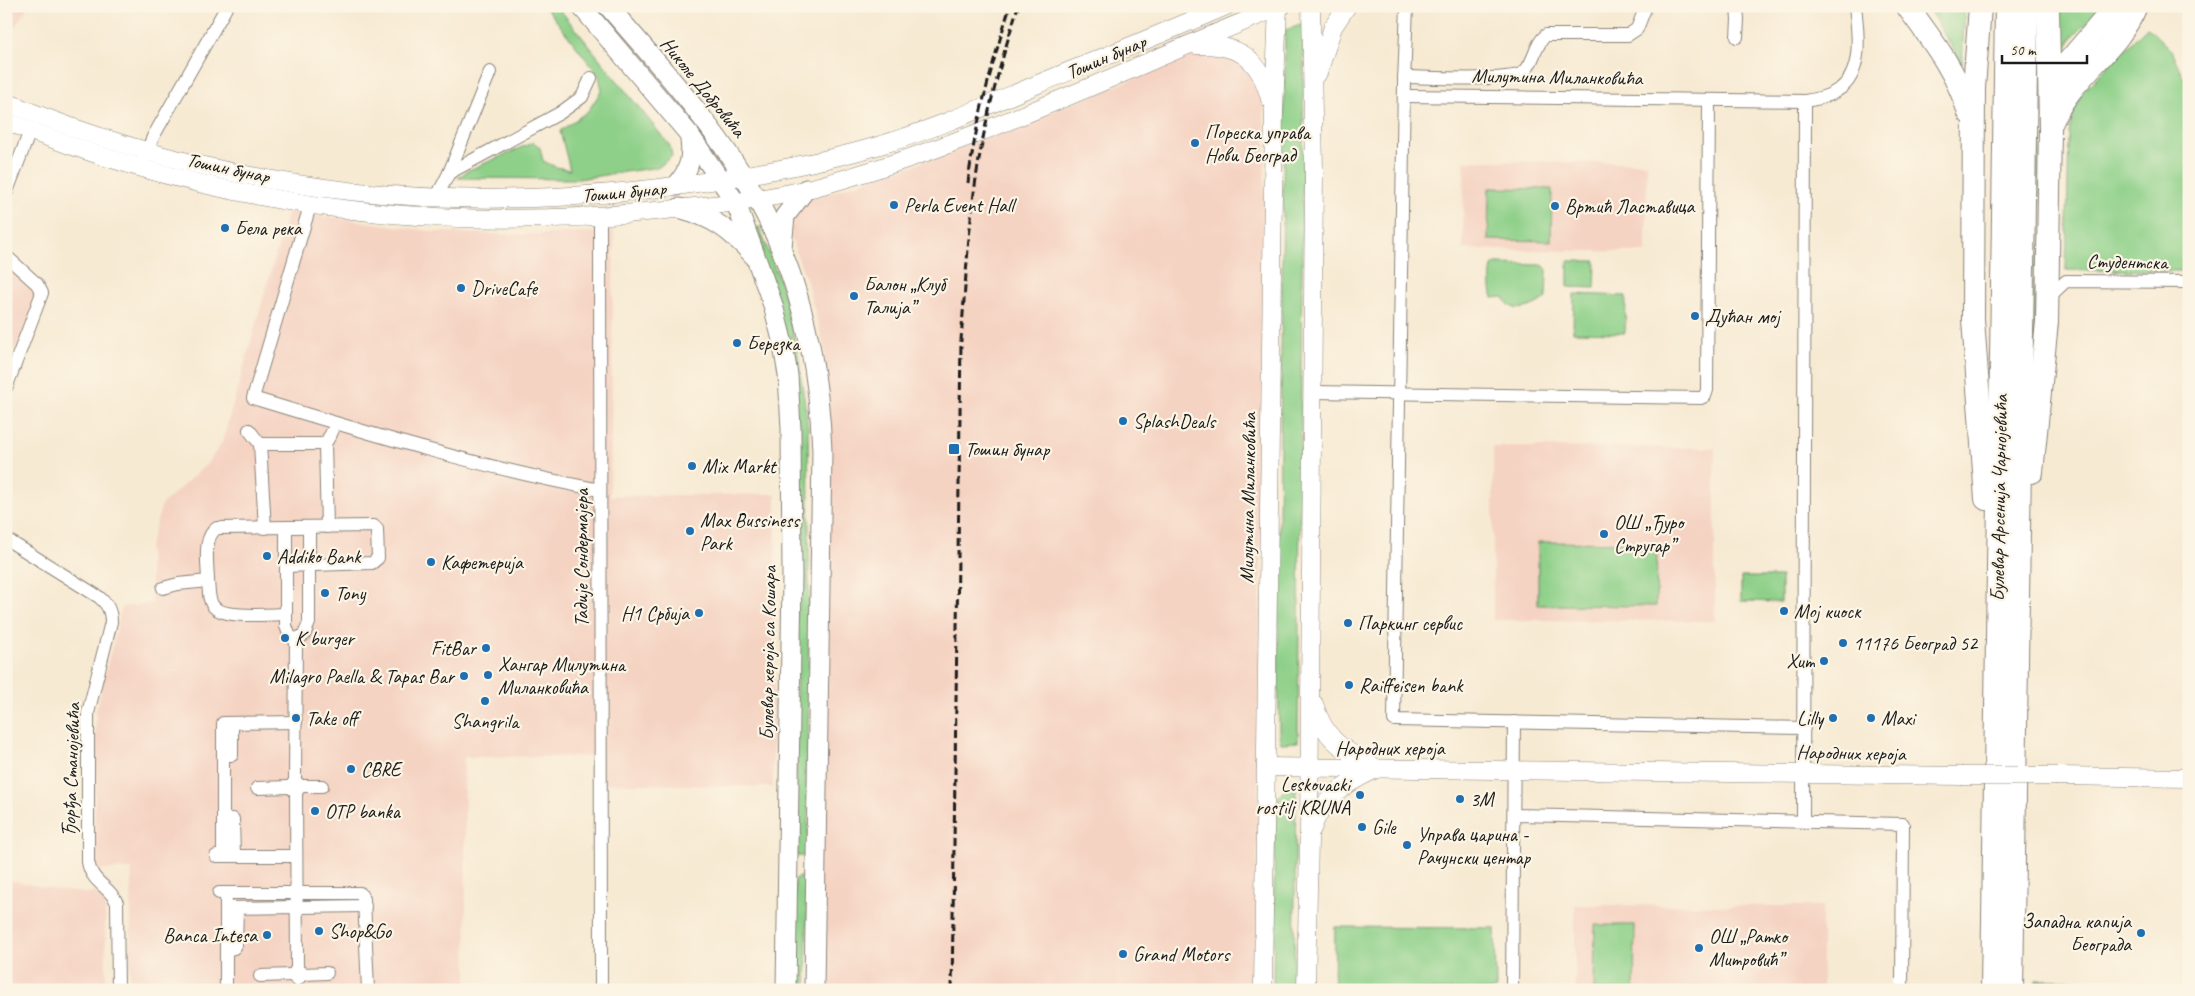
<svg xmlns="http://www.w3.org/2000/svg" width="2195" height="996" font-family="Caveat,sans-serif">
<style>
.built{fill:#f5d3c2}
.green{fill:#8ed089;stroke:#557652}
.forest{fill:#72b275;stroke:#476748}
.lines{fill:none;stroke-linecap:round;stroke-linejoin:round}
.street-casing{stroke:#8a8378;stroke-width:14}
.secondary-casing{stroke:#8a8378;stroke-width:19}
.primary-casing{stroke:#8a8378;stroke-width:21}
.highway-casing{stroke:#8a8378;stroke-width:24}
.street{stroke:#fff;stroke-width:12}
.secondary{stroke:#fff;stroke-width:18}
.primary{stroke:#fff;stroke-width:19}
.highway{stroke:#fff;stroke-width:22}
.rail{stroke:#1c1c1c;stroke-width:3;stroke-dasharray:8 4;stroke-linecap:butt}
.secondary-bridge-casing{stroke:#8a8378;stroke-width:19;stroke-linecap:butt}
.secondary-bridge{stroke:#fff;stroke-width:18}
.poi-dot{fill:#1f6fb2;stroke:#fcf5e5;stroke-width:2}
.labels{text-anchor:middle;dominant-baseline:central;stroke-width:4.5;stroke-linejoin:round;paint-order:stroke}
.street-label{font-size:20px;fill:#1c1c1c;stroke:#fcf5e5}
.poi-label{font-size:20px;fill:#1c1c1c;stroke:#fcf5e5;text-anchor:start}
</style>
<rect width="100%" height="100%" fill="#fcf5e5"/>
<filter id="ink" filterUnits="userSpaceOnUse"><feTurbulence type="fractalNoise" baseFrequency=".02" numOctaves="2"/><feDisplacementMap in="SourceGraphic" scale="10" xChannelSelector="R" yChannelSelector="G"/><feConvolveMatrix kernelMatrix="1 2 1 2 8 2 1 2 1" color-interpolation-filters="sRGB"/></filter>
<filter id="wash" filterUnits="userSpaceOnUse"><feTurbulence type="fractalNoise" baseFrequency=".0096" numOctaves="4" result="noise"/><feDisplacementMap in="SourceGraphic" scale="20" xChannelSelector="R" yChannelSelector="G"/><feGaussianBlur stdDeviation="1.12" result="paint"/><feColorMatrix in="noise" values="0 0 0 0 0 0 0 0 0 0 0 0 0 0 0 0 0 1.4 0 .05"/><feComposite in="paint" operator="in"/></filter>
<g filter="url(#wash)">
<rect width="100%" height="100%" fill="#f7ead3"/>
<!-- built -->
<g class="built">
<polygon points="6,6 28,6 6,41"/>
<polygon points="1201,51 1242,57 1263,94 1265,140 1256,990 814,990 825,444 825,351 807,282 788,230 796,203 897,171 1016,127"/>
<polygon points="1464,161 1647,163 1646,252 1463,249"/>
<polygon points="288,211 436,232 522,235 614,231 610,496 776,494 773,787 591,783 591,756 464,757 467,990 129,990 132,869 94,870 96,710 122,607 152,603 149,547 162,504 206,465 222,443"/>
<polygon points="6,256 41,289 16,350 6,349"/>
<polygon points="1493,447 1715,448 1715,621 1493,620"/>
<polygon points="6,879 56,890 83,893 105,893 106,990 6,990"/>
<polygon points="1575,905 1822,906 1822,990 1575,990"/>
</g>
<!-- green -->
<g class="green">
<polygon points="545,6 557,6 670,146 672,156 659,167 578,179 458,178 467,171 534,142 540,148 543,161 556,167 570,170 560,131 588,111 602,90 599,76"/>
<polygon points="1927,6 1965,6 1962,64"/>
<polygon points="2034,6 2041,6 2038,330 2033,368"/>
<polygon points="2057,6 2104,6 2073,37 2059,59"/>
<polygon points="1304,24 1298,742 1281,743 1279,734 1278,606 1285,30"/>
<polygon points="2147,27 2171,50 2189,90 2189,271 2066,270 2069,133 2074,111 2083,91"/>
<polygon points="1489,188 1552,189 1551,241 1488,240"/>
<polygon points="759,227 781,284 798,355 808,427 809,518 808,856 796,856 797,420 751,229"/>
<polygon points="1568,261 1596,261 1595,288 1568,287"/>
<path d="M1495 264 1543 265 1547 270 1546 298C1533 307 1512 317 1504 297L1493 298C1490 288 1490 276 1492 266Z"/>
<polygon points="1574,294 1626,296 1625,333 1573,332"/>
<polygon points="1538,542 1657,543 1656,606 1538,605"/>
<polygon points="1741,577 1781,577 1781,602 1741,601"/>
<polygon points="1294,779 1296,780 1294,990 1273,990 1275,810 1279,796"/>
<polygon points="800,877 808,879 806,990 794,990 795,879"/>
<polygon points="1595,925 1635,925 1634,990 1594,990"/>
<polygon points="1335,927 1495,928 1496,990 1334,990"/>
</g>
<!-- forest -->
<rect class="forest" x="2036" y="980" width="42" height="10"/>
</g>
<g filter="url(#ink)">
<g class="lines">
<!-- street casing -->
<g class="street-casing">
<g id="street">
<polyline points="1407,6 1404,82 1394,720 1804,728"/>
<polyline points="1733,6 1737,8 1738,19 1737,37"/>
<path d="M1404 77C1424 77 1514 83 1525 71 1535 60 1535 44 1546 35H1628L1637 29 1646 6"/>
<path d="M1404 96 1805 101C1817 99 1828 97 1838 90 1864 74 1858 32 1855 6"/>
<polyline points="144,158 153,137 227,6"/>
<polyline points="449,173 560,113 582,97 591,78"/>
<polyline points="6,194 30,131"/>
<polyline points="436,198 449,173 490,72"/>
<path d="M310 206 253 398C368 433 482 468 600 490"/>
<polyline points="600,216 601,990"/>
<polyline points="6,256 37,284 42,293 6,388"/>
<polyline points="2048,298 2066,281 2189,282"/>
<polyline points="1313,392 1701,398 1705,396 1707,390 1709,100"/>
<polyline points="249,430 260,444"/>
<polyline points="325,444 332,432"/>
<polyline points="286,527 286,626 290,637 296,639"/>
<polyline points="265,528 260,444 325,444 327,527"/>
<path d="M6 539 99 597C107 604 111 610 111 622L88 713V862C92 884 110 886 117 903L118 990"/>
<path d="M208 581C209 589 208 601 214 607 225 619 270 614 286 614"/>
<path d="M163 588 178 584 208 581C208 566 202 537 217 528L374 526 377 529 378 558 372 563 286 566"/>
<polyline points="296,639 304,635 309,623 309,527"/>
<polyline points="223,755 232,755 232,723"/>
<polyline points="295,781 301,786 296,792 290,787 295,781 296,639"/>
<polyline points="301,786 322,786"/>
<polyline points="257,788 290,787"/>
<polyline points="296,792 297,969 292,975 297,980 303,974 297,969"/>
<polyline points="1514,815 1903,824 1902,990"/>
<polyline points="223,819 233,819 234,856"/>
<polyline points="1803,821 1805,101"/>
<polyline points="216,856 296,856"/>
<polyline points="223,856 223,723 296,722"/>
<polyline points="219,893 360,893 364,899 368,990"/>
<polyline points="226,908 365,906"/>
<polyline points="226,950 234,948 236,945 237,909"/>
<polyline points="303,974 327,973"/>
<polyline points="260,976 292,975"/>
<polyline points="226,990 226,901"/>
<polyline points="1512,990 1514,722"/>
</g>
</g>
<!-- secondary casing -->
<g class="secondary-casing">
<g id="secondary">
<path d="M1195 45C1238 44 1259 56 1270 99"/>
<polyline points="1318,73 1333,27 1347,6"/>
<path d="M6 102C235 197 467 219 710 181 769 172 828 161 884 144 937 128 988 105 1038 84 1101 58 1164 33 1226 6"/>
<path d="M6 121C217 207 439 235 666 210 712 205 758 201 804 190 970 147 1124 69 1282 6"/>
<path d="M1314 704C1326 743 1344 749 1377 769"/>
<polyline points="1266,767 1961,776"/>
<polyline points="2057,776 2189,778"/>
<path d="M1312 829C1321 799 1345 784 1372 771"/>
<polyline points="1263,990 1274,110 1278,6"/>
<polyline points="1306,990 1309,838 1314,172 1311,6"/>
</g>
</g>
<!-- primary casing -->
<g class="primary-casing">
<g id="primary">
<polyline points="581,6 689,134 736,203 773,305 782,340 788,375 791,428 792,575 786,990"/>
<path d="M608 6C662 68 727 140 765 214 803 288 819 368 822 451L814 990"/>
<path d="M676 186C691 169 693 155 689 134"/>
<path d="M679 208C713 217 730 230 753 255"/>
<polyline points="782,247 785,216 806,189"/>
</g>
</g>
<!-- highway casing -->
<g class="highway-casing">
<g id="highway">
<path d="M1907 6C1932 40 1957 72 1969 113"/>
<polyline points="1980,6 1974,88 1973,319 1986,499"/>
<polyline points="2050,90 2062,69 2116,6"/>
<path d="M2052 122C2071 76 2118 51 2136 6"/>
<polyline points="2032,472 2047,322 2050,128 2048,6"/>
<polyline points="1992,990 2006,6"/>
<polyline points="2012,990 2027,6"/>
</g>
</g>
<!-- street -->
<use href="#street" class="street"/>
<!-- secondary -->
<use href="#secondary" class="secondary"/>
<!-- primary -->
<use href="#primary" class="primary"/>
<!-- highway -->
<use href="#highway" class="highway"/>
<!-- rail -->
<g class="rail">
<path d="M968 183C975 123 992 65 1010 6"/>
<path d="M952 990 961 340C966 278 969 215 980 154 989 104 1003 55 1018 6"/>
</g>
<!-- secondary-bridge casing -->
<g class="secondary-bridge-casing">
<polyline id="secondary-bridge" points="1961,776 2057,776"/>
</g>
<!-- secondary-bridge -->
<use href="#secondary-bridge" class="secondary-bridge"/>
</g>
</g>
<!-- markers -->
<g class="poi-dot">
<circle cx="1195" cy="143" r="5"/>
<circle cx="894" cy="205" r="5"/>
<circle cx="1555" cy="206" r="5"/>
<circle cx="225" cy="228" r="5"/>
<circle cx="461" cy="288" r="5"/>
<circle cx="854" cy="296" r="5"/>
<circle cx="1695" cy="316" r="5"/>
<circle cx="737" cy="343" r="5"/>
<circle cx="1123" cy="421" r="5"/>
<rect x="948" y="443" width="12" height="12" rx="2.5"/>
<circle cx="692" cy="466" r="5"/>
<circle cx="690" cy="531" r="5"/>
<circle cx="1604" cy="534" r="5"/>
<circle cx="267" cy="556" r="5"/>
<circle cx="431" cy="562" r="5"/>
<circle cx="325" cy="593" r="5"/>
<circle cx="1784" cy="611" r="5"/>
<circle cx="699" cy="613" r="5"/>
<circle cx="1348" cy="623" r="5"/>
<circle cx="285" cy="638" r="5"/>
<circle cx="1843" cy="643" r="5"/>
<circle cx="486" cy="648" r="5"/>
<circle cx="1824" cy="661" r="5"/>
<circle cx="488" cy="675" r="5"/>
<circle cx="464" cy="676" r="5"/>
<circle cx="1349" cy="685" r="5"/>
<circle cx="485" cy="701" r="5"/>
<circle cx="296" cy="718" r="5"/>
<circle cx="1833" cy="718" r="5"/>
<circle cx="1871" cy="718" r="5"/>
<circle cx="351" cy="769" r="5"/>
<circle cx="1360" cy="795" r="5"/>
<circle cx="1460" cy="799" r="5"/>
<circle cx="315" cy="811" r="5"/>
<circle cx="1362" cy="827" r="5"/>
<circle cx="1407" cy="845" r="5"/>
<circle cx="319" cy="931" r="5"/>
<circle cx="2141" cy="933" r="5"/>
<circle cx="267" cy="935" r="5"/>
<circle cx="1699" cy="948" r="5"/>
<circle cx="1123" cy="954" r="5"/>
</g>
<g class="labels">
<!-- street labels -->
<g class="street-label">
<text transform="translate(1106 57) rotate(-23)">Тошин бунар</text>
<text transform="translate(1557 77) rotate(1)">Милутина Миланковића</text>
<text transform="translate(703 87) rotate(51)">Николе Добровића</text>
<text transform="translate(228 168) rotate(12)">Тошин бунар</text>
<text transform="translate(624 192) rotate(-5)">Тошин бунар</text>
<text transform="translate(2127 262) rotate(1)">Студентска</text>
<text transform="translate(1248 498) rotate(-89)">Милутина Миланковића</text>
<text transform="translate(1999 498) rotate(-89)">Булевар Арсенија Чарнојевића</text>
<text transform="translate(581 558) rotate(-90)">Тадије Сондермајера</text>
<text transform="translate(768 653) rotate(-89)">Булевар хероја са Кошара</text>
<text x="1390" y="748">Народних хероја</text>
<text transform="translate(1851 753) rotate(1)">Народних хероја</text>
<text transform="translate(71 770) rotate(-88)">Ђорђа Станојевића</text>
</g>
<!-- poi labels -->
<g class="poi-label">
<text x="1205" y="132">Пореска управа<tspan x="1205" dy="23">Нови Београд</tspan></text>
<text x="904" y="205">Perla Event Hall</text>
<text x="1565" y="206">Вртић Ластавица</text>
<text x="235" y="228">Бела река</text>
<text x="864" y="284">Балон „Клуб<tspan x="864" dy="23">Талија”</tspan></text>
<text x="471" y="288">DriveCafe</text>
<text x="1705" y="316">Дућан мој</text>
<text x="747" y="343">Березка</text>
<text x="1133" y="421">SplashDeals</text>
<text x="965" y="449">Тошин бунар</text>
<text x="702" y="466">Mix Markt</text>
<text x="700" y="520">Max Bussiness<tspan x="700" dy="23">Park</tspan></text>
<text x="1614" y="522">ОШ „Ђуро<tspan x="1614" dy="23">Стругар”</tspan></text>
<text x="277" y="556">Addiko Bank</text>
<text x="441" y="562">Кафетерија</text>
<text x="335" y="593">Tony</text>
<text x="1794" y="611">Мој киоск</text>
<text x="689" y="613" text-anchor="end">Н1 Србија</text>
<text x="1358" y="623">Паркинг сервис</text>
<text x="295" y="638">K burger</text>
<text x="1853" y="643">11176 Београд 52</text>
<text x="476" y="648" text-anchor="end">FitBar</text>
<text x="1814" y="661" text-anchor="end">Хит</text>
<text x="498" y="664">Хангар Милутина<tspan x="498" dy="23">Миланковића</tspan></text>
<text x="454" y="676" text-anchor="end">Milagro Paella &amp; Tapas Bar</text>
<text x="1359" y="685">Raiffeisen bank</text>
<text x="306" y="718">Take off</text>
<text x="1823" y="718" text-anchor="end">Lilly</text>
<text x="1881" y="718">Maxi</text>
<text x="485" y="721" text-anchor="middle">Shangrila</text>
<text x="361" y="769">CBRE</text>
<text x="1350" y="784" text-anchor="end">Leskovacki<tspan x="1350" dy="23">rostilj KRUNA</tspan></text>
<text x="1470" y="799">3M</text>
<text x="325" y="811">OTP banka</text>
<text x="1372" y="827">Gile</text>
<text x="1417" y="834">Управа царина -<tspan x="1417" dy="23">Рачунски центар</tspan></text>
<text x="2131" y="921" text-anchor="end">Западна капија<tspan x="2131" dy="23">Београда</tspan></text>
<text x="329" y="931">Shop&amp;Go</text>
<text x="257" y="935" text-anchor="end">Banca Intesa</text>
<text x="1709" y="936">ОШ „Ратко<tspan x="1709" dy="23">Митровић”</tspan></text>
<text x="1133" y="954">Grand Motors</text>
</g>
</g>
<!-- margin -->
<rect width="2195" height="996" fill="none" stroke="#fcf5e5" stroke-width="25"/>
<!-- scale -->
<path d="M2002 55v8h85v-8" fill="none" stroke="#1c1c1c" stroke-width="2.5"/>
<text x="2010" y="55" font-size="15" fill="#1c1c1c" stroke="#fcf5e5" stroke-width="4" paint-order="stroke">50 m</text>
</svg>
